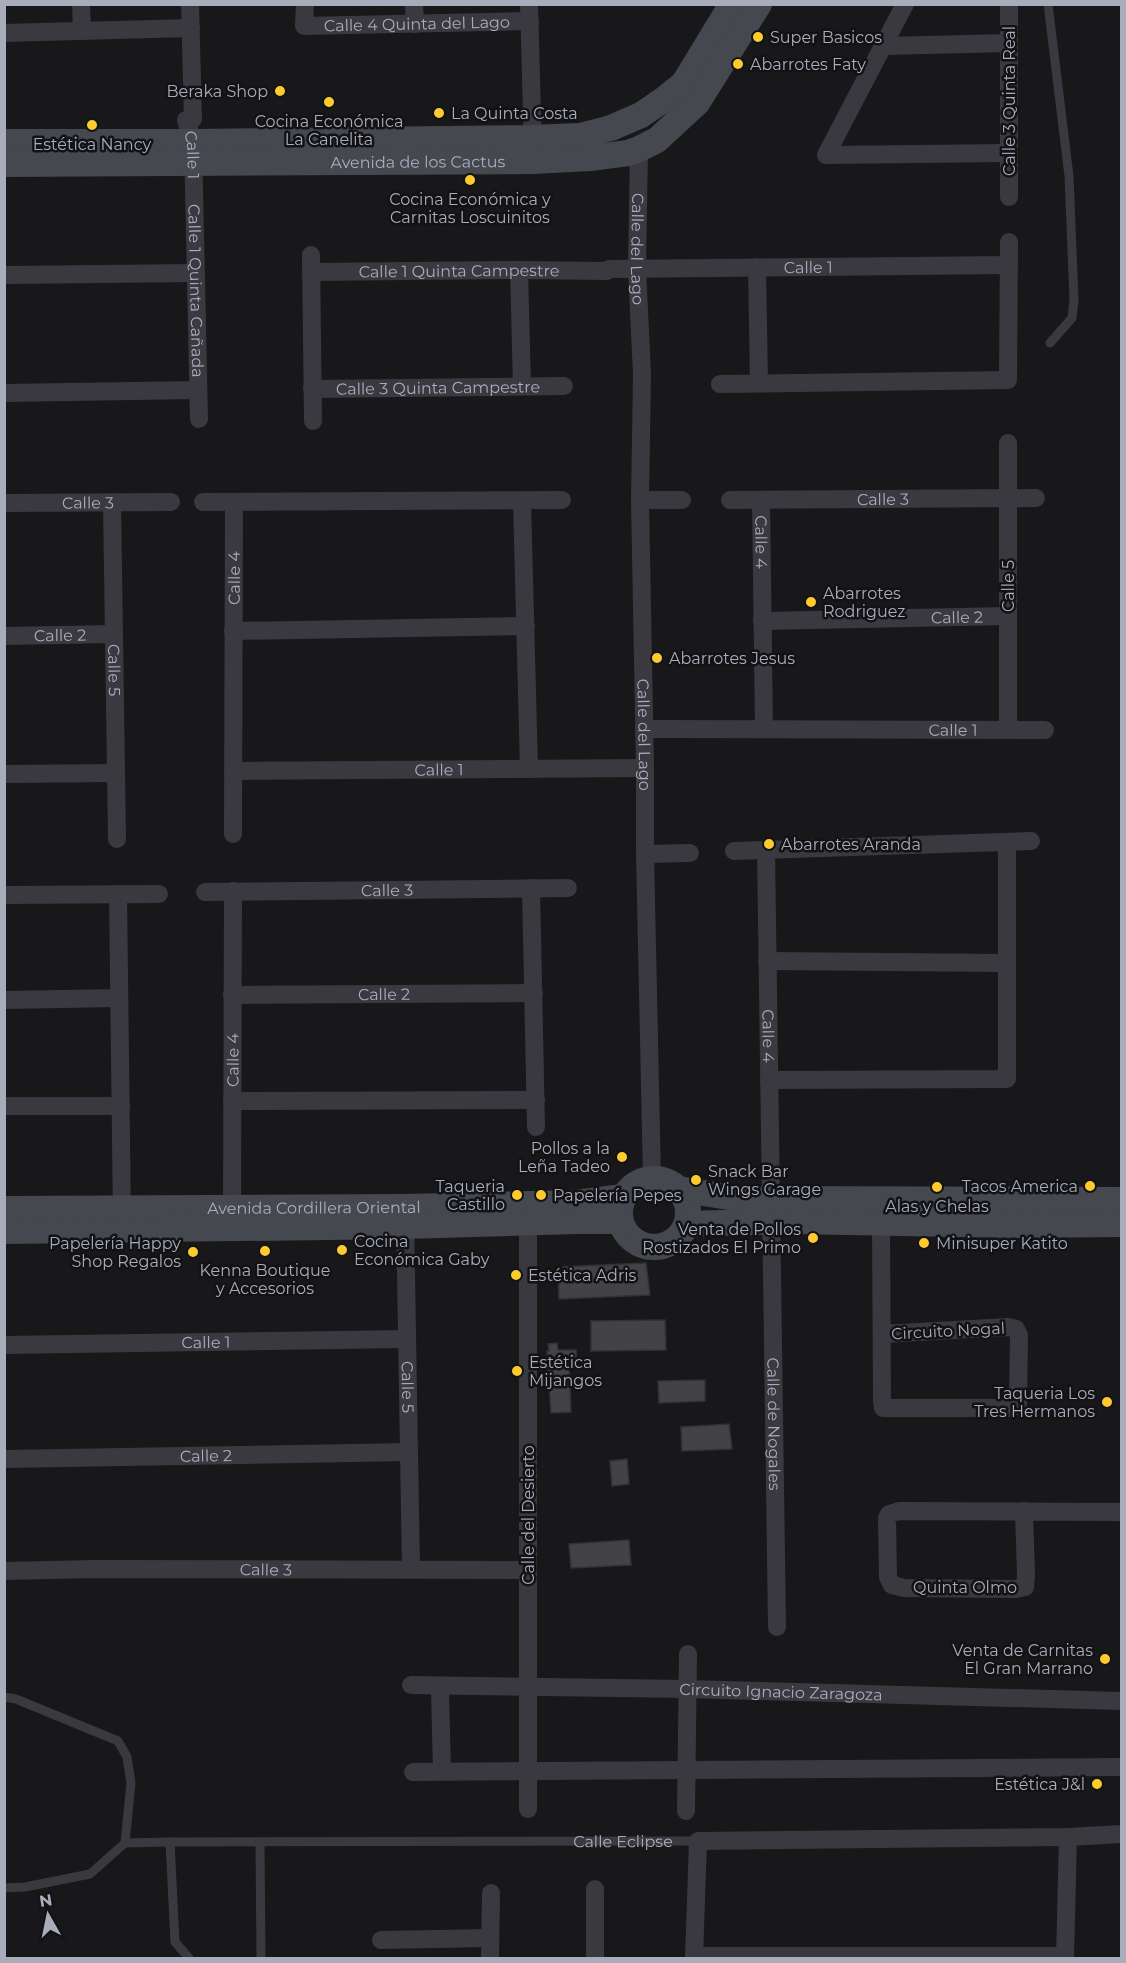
<svg xmlns="http://www.w3.org/2000/svg" width="1126" height="1963" font-family="Montserrat,sans-serif">
<style>
.building{fill:#424247;stroke:#323236;stroke-width:1.5}
.lines{fill:none;stroke-linecap:round;stroke-linejoin:round}
.lane{stroke:#39393f;stroke-width:9}
.street{stroke:#39393f;stroke-width:18}
.secondary{stroke:#464850;stroke-width:26}
.poi-dot{fill:#fdcb2d;stroke:#131315;stroke-width:2}
.labels{text-anchor:middle;dominant-baseline:central;stroke-width:5;stroke-linejoin:round;paint-order:stroke}
.street-label{font-size:16px;fill:#a9adbb;stroke:#131315}
.poi-label{font-size:16px;fill:#a9adbb;stroke:#131315;text-anchor:start}
</style>
<rect width="100%" height="100%" fill="#18181a"/>
<!-- building -->
<g class="building">
<polygon points="646,1263 650,1295 559,1299 558,1267"/>
<polygon points="665,1320 666,1350 591,1351 591,1321"/>
<polygon points="557,1343 558,1350 576,1350 577,1367 569,1366 571,1412 551,1413 547,1351 549,1351 548,1344"/>
<polygon points="705,1380 705,1401 659,1403 658,1381"/>
<polygon points="729,1424 732,1449 682,1451 681,1427"/>
<polygon points="627,1459 629,1484 612,1486 610,1461"/>
<polygon points="629,1540 631,1565 571,1568 569,1544"/>
</g>
<g class="lines">
<!-- lane -->
<g class="lane">
<polyline points="1048,4 1069,176 1074,300 1072,318 1050,343"/>
<polyline points="4,1697 16,1699 118,1741 127,1757 131,1783 125,1843 90,1874 25,1887 4,1888"/>
<polyline points="170,1842 175,1942 189,1958"/>
<path id="s1" d="M125 1843 170 1842 698 1841"/>
<polyline points="260,1843 261,1958"/>
</g>
<!-- street -->
<g class="street">
<polyline points="81,4 82,31"/>
<path id="s2" d="M190 4 193 119 186 120 193 142 199 419"/>
<path id="s3" d="M305 4 304 26 530 21"/>
<polyline points="414,4 415,24"/>
<polyline points="529,4 533,150"/>
<polyline points="905,4 826,155 1009,153"/>
<polyline points="4,33 191,28"/>
<polyline points="883,46 1009,43"/>
<path id="s4" d="M639 149 637 269 642 374 640 500 645 768V854L652 1178"/>
<polyline points="1009,197 1009,4"/>
<polyline points="311,255 313,421"/>
<polyline points="757,267 759,383"/>
<polyline points="519,270 522,386"/>
<path id="s5" d="M311 272 519 270 607 271 609 269 1009 265"/>
<polyline points="4,275 196,273"/>
<polyline points="720,384 1008,380 1009,242"/>
<path id="s6" d="M312 389 564 386"/>
<polyline points="4,393 198,390"/>
<polyline points="640,500 682,500"/>
<path id="s7" d="M730 500 1036 498"/>
<path id="s8" d="M761 500 764 729"/>
<polyline points="522,501 529,769"/>
<path id="s9" d="M112 502 117 839"/>
<polyline points="203,502 562,500"/>
<path id="s10" d="M4 503 171 502"/>
<path id="s11" d="M762 621 1008 616"/>
<polyline points="233,631 526,626"/>
<path id="s12" d="M4 636 114 634"/>
<path id="s13" d="M644 729 1045 730"/>
<polyline points="1008,730 1008,443"/>
<path id="s14" d="M233 771 645 768"/>
<polyline points="4,774 116,773"/>
<path id="s15" d="M233 834 234 502"/>
<path id="s16" d="M766 850 777 1627"/>
<polyline points="734,851 1031,841"/>
<polyline points="645,854 690,853"/>
<polyline points="531,888 536,1127"/>
<path id="s17" d="M205 892 568 888"/>
<polyline points="118,894 122,1220"/>
<polyline points="4,895 159,894"/>
<polyline points="767,961 1007,963"/>
<path id="s18" d="M232 995 534 993"/>
<polyline points="4,1000 119,998"/>
<polyline points="769,1080 1007,1079 1007,842"/>
<polyline points="232,1101 536,1100"/>
<polyline points="4,1106 121,1106"/>
<path id="s19" d="M405 1215 411 1569"/>
<path id="s20" d="M232 1219 233 891"/>
<polyline points="528,1222 528,1809"/>
<polyline points="881,1223 882,1401 883,1408 1011,1408 1018,1405 1019,1335 1016,1329 1008,1327 882,1334"/>
<path id="s21" d="M4 1345 407 1339"/>
<path id="s22" d="M4 1459 409 1452"/>
<polyline points="1024,1511 1026,1575 1025,1587 1016,1589 904,1588 892,1585 888,1577 887,1518 889,1514 899,1511 1122,1512"/>
<path id="s23" d="M4 1571 94 1569 528 1570"/>
<path id="s24" d="M411 1685 687 1689 1122 1701"/>
<polyline points="441,1686 440,1691 442,1771"/>
<polyline points="413,1772 1122,1767"/>
<polyline points="686,1811 688,1654"/>
<polyline points="595,1889 595,1958"/>
<polyline points="381,1940 490,1938"/>
<polyline points="694,1956 1065,1956"/>
<polyline points="490,1958 491,1893"/>
<polyline points="694,1958 698,1841 1068,1837 1122,1834"/>
<polyline points="1065,1958 1068,1837"/>
</g>
<!-- secondary -->
<g class="secondary">
<polyline points="4,142 193,142 532,138 580,136 611,128 641,115 663,100 684,83 732,4"/>
<path id="s25" d="M4 164 533 161 590 158 628 153 639 149 657 140 697 103 759 4"/>
<circle cx="654" cy="1213" r="34"/>
<polyline points="678,1189 741,1199 1122,1200"/>
<path id="s26" d="M4 1209 405 1207 575 1203 624 1197"/>
<polyline points="687,1224 792,1221 1011,1225 1122,1224"/>
<polyline points="4,1231 405,1226 577,1221 620,1221"/>
</g>
</g>
<!-- markers -->
<g class="poi-dot">
<circle cx="758" cy="37" r="6"/>
<circle cx="738" cy="64" r="6"/>
<circle cx="280" cy="91" r="6"/>
<circle cx="329" cy="102" r="6"/>
<circle cx="439" cy="113" r="6"/>
<circle cx="92" cy="125" r="6"/>
<circle cx="470" cy="180" r="6"/>
<circle cx="811" cy="602" r="6"/>
<circle cx="657" cy="658" r="6"/>
<circle cx="769" cy="844" r="6"/>
<circle cx="622" cy="1157" r="6"/>
<circle cx="696" cy="1180" r="6"/>
<circle cx="1090" cy="1186" r="6"/>
<circle cx="937" cy="1187" r="6"/>
<circle cx="517" cy="1195" r="6"/>
<circle cx="541" cy="1195" r="6"/>
<circle cx="813" cy="1238" r="6"/>
<circle cx="924" cy="1243" r="6"/>
<circle cx="342" cy="1250" r="6"/>
<circle cx="265" cy="1251" r="6"/>
<circle cx="193" cy="1252" r="6"/>
<circle cx="516" cy="1275" r="6"/>
<circle cx="517" cy="1371" r="6"/>
<circle cx="1107" cy="1402" r="6"/>
<circle cx="1105" cy="1659" r="6"/>
<circle cx="1097" cy="1784" r="6"/>
</g>
<g class="labels">
<!-- street labels -->
<g class="street-label">
<text stroke="none"><textPath href="#s3" startOffset="135">Calle 4 Quinta del Lago</textPath></text>
<text transform="translate(1009 101) rotate(-90)">Calle 3 Quinta Real</text>
<text stroke="none"><textPath href="#s2" startOffset="158">Calle 1</textPath></text>
<text stroke="none"><textPath href="#s25" startOffset="414">Avenida de los Cactus</textPath></text>
<text stroke="none"><textPath href="#s4" startOffset="100">Calle del Lago</textPath></text>
<text stroke="none"><textPath href="#s5" startOffset="498">Calle 1</textPath></text>
<text stroke="none"><textPath href="#s5" startOffset="148">Calle 1 Quinta Campestre</textPath></text>
<text stroke="none"><textPath href="#s2" startOffset="294">Calle 1 Quinta Cañada</textPath></text>
<text stroke="none"><textPath href="#s6" startOffset="126">Calle 3 Quinta Campestre</textPath></text>
<text stroke="none"><textPath href="#s7" startOffset="153">Calle 3</textPath></text>
<text stroke="none"><textPath href="#s10" startOffset="84">Calle 3</textPath></text>
<text stroke="none"><textPath href="#s8" startOffset="42">Calle 4</textPath></text>
<text stroke="none"><textPath href="#s15" startOffset="256">Calle 4</textPath></text>
<text transform="translate(1008 586) rotate(-90)">Calle 5</text>
<text stroke="none"><textPath href="#s11" startOffset="195">Calle 2</textPath></text>
<text stroke="none"><textPath href="#s12" startOffset="56">Calle 2</textPath></text>
<text stroke="none"><textPath href="#s9" startOffset="168">Calle 5</textPath></text>
<text stroke="none"><textPath href="#s13" startOffset="309">Calle 1</textPath></text>
<text stroke="none"><textPath href="#s4" startOffset="586">Calle del Lago</textPath></text>
<text stroke="none"><textPath href="#s14" startOffset="206">Calle 1</textPath></text>
<text stroke="none"><textPath href="#s17" startOffset="182">Calle 3</textPath></text>
<text stroke="none"><textPath href="#s18" startOffset="152">Calle 2</textPath></text>
<text stroke="none"><textPath href="#s16" startOffset="186">Calle 4</textPath></text>
<text stroke="none"><textPath href="#s20" startOffset="159">Calle 4</textPath></text>
<text stroke="none"><textPath href="#s26" startOffset="310">Avenida Cordillera Oriental</textPath></text>
<text transform="translate(948 1331) rotate(-3)">Circuito Nogal</text>
<text stroke="none"><textPath href="#s21" startOffset="202">Calle 1</textPath></text>
<text stroke="none"><textPath href="#s19" startOffset="172">Calle 5</textPath></text>
<text stroke="none"><textPath href="#s16" startOffset="574">Calle de Nogales</textPath></text>
<text stroke="none"><textPath href="#s22" startOffset="202">Calle 2</textPath></text>
<text transform="translate(528 1515) rotate(-90)">Calle del Desierto</text>
<text stroke="none"><textPath href="#s23" startOffset="262">Calle 3</textPath></text>
<text x="965" y="1587">Quinta Olmo</text>
<text stroke="none"><textPath href="#s24" startOffset="370">Circuito Ignacio Zaragoza</textPath></text>
<text stroke="none"><textPath href="#s1" startOffset="498">Calle Eclipse</textPath></text>
</g>
<!-- poi labels -->
<g class="poi-label">
<text x="770" y="37">Super Basicos</text>
<text x="750" y="64">Abarrotes Faty</text>
<text x="268" y="91" text-anchor="end">Beraka Shop</text>
<text x="451" y="113">La Quinta Costa</text>
<text x="329" y="121" text-anchor="middle">Cocina Económica<tspan x="329" dy="18">La Canelita</tspan></text>
<text x="92" y="144" text-anchor="middle">Estética Nancy</text>
<text x="470" y="199" text-anchor="middle">Cocina Económica y<tspan x="470" dy="18">Carnitas Loscuinitos</tspan></text>
<text x="823" y="593">Abarrotes<tspan x="823" dy="18">Rodriguez</tspan></text>
<text x="669" y="658">Abarrotes Jesus</text>
<text x="781" y="844">Abarrotes Aranda</text>
<text x="610" y="1148" text-anchor="end">Pollos a la<tspan x="610" dy="18">Leña Tadeo</tspan></text>
<text x="708" y="1171">Snack Bar<tspan x="708" dy="18">Wings Garage</tspan></text>
<text x="505" y="1186" text-anchor="end">Taqueria<tspan x="505" dy="18">Castillo</tspan></text>
<text x="1078" y="1186" text-anchor="end">Tacos America</text>
<text x="553" y="1195">Papelería Pepes</text>
<text x="937" y="1206" text-anchor="middle">Alas y Chelas</text>
<text x="801" y="1229" text-anchor="end">Venta de Pollos<tspan x="801" dy="18">Rostizados El Primo</tspan></text>
<text x="354" y="1241">Cocina<tspan x="354" dy="18">Económica Gaby</tspan></text>
<text x="181" y="1243" text-anchor="end">Papelería Happy<tspan x="181" dy="18">Shop Regalos</tspan></text>
<text x="936" y="1243">Minisuper Katito</text>
<text x="265" y="1270" text-anchor="middle">Kenna Boutique<tspan x="265" dy="18">y Accesorios</tspan></text>
<text x="528" y="1275">Estética Adris</text>
<text x="529" y="1362">Estética<tspan x="529" dy="18">Mijangos</tspan></text>
<text x="1095" y="1393" text-anchor="end">Taqueria Los<tspan x="1095" dy="18">Tres Hermanos</tspan></text>
<text x="1093" y="1650" text-anchor="end">Venta de Carnitas<tspan x="1093" dy="18">El Gran Marrano</tspan></text>
<text x="1085" y="1784" text-anchor="end">Estética J&amp;l</text>
</g>
</g>
<!-- border -->
<rect width="1126" height="1963" fill="none" stroke="#a9adbb" stroke-width="12"/>
<!-- north arrow -->
<g transform="translate(48 1915) rotate(351)" stroke="#131315" stroke-width="4.5" paint-order="stroke">
<path d="M0-4.5L10 22L0 15L-10 22Z" fill="#a9adbb"/>
<text y="-9" font-size="16" font-weight="bold" text-anchor="middle" fill="#a9adbb">N</text>
</g>
</svg>
